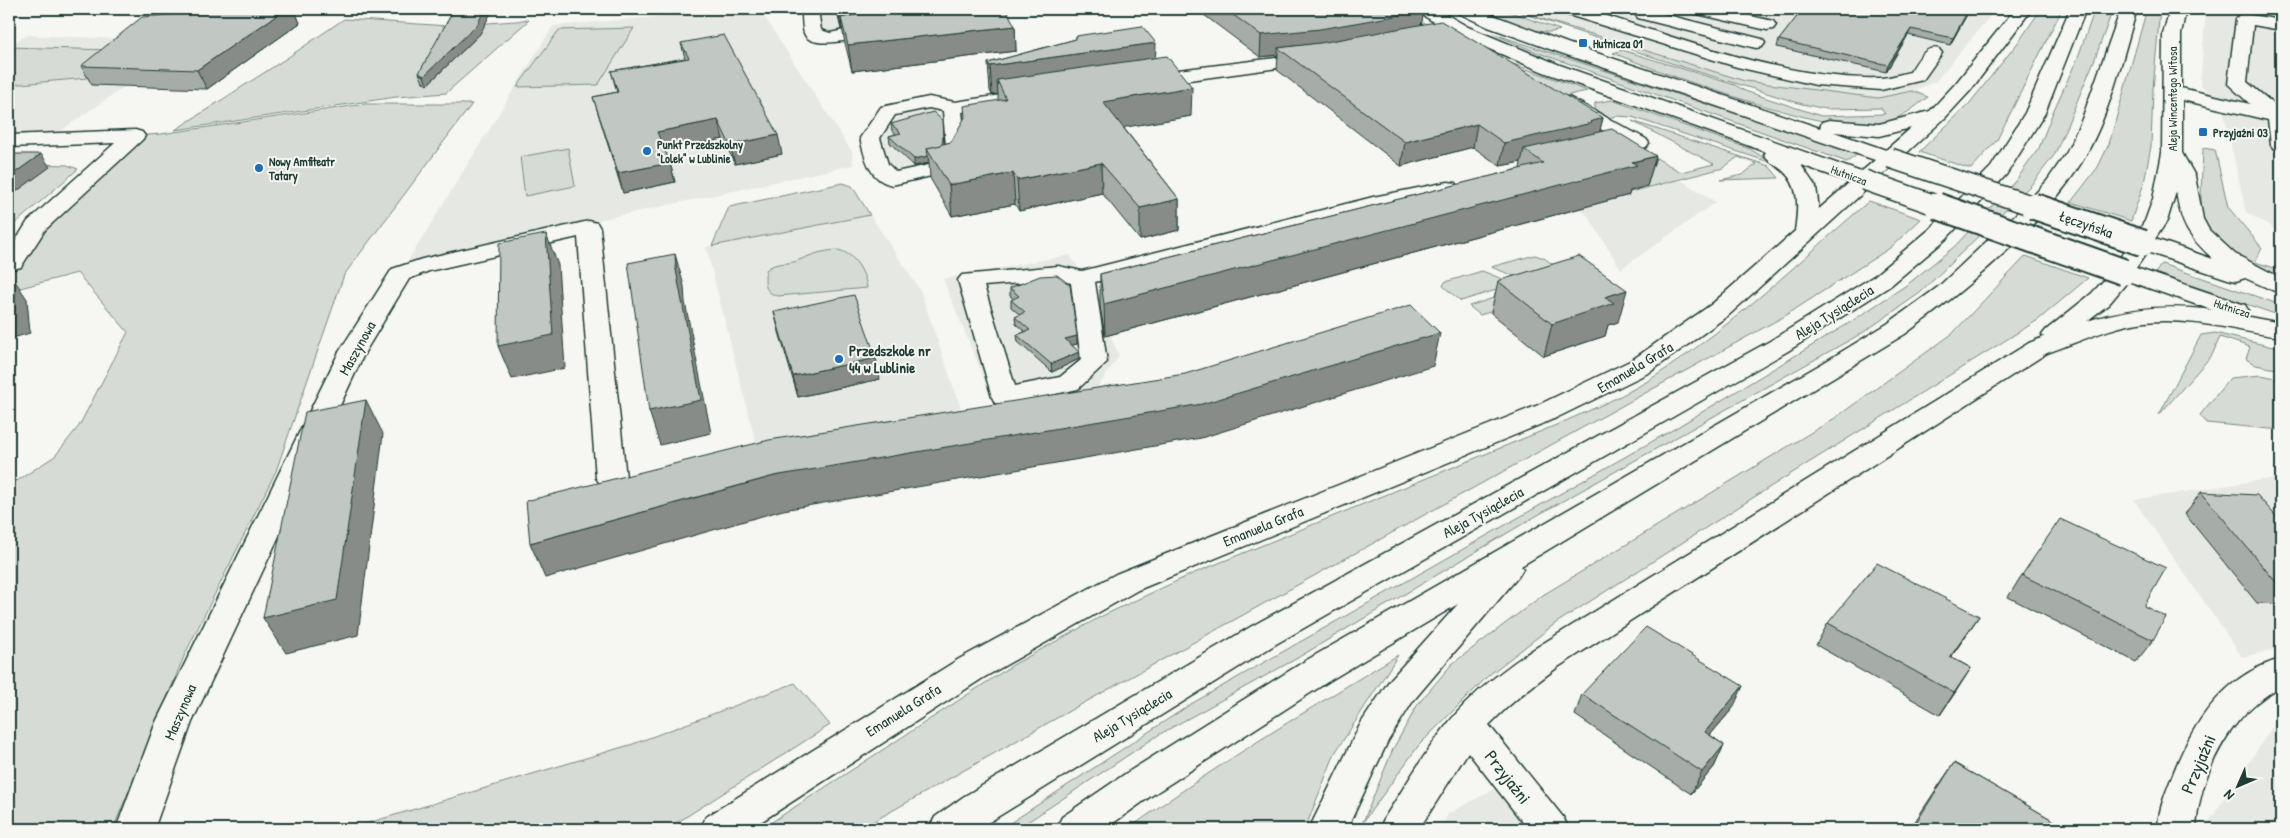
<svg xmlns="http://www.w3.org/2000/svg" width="2290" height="838" font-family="'Patrick Hand',sans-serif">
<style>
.built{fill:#e6e8e4}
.green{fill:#d6dbd6;stroke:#7a8c85}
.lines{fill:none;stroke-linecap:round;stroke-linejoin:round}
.minor-casing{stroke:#1f3d34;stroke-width:3}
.major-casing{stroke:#1f3d34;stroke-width:3}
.minor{fill:#f6f6f2;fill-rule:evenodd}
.major{fill:#f6f6f2;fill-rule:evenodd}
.minor-bridge-far1-casing{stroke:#1f3d34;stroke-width:22;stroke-linecap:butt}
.minor-bridge-casing{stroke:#1f3d34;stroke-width:29;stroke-linecap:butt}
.minor-bridge-far1{stroke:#f6f6f2;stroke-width:19}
.minor-bridge{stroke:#f6f6f2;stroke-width:25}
.wall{fill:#a6aca8;stroke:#1f3d34}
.shaded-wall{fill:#878c88;stroke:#1f3d34}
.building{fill:#c1c8c3;stroke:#1f3d34}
.poi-dot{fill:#1f6fb2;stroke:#f6f6f2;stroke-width:2}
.labels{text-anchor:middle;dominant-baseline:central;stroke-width:4;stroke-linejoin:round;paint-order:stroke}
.far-poi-label{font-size:12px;font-weight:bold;fill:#1f3d34;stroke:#f6f6f2;text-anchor:start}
.far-street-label{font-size:12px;fill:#1f3d34;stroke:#f6f6f2}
.street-label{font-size:15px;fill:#1f3d34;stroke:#f6f6f2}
.poi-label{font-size:15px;font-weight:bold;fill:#1f3d34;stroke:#f6f6f2;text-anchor:start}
.near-street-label{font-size:18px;fill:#1f3d34;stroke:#f6f6f2}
</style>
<rect width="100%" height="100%" fill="#f6f6f2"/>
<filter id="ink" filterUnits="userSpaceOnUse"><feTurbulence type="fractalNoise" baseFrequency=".02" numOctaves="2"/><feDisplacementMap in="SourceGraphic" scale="10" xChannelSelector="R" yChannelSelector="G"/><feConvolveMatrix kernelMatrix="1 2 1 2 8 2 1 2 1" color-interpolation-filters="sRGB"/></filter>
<g filter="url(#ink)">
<!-- built -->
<g class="built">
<polygon points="746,9 759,9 852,152 853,165 408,261 553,26"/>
<polygon points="801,9 887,9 878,32 834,43 810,36"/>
<polygon points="1405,9 1716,202 1621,269 1588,216 1530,162"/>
<polygon points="1514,9 1996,9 1936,81 1906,94 1878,98 1745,81"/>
<polygon points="2206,9 2218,9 2281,21 2281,232 2246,212 2222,104 2200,85"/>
<polygon points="28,35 145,40 171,55 50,138 9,138 9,45"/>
<polygon points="948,99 963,109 967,131 952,171 891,184 871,165 881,109 919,100"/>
<polygon points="870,215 920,290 968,429 757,447 706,247"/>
<polygon points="1070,255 1089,284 1119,356 1095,391 996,408 943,279"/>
<polygon points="2281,477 2281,648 2242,657 2134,500"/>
<polygon points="2281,714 2281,829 2204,829 2237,780"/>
<polygon points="1496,788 1530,829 1441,829 1448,814"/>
</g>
<!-- green -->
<g class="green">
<path d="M1481 9H1502L1560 30C1541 39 1500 17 1481 9Z"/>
<path d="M1510 9 1745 81 1878 98 1912 91 1928 97C1916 106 1903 117 1889 121 1849 132 1804 117 1765 106 1713 91 1663 73 1613 53L1622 50 1735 85 1745 91 1821 116 1885 114 1881 108 1826 109 1802 104 1683 67Z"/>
<polygon points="2041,9 2062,9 1997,140 1971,169 1919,152 1969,104 2020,40"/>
<polygon points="2095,9 2113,9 2094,61 2055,154 2032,184 1920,293 1864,332 1536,516 1294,660 1160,734 1017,829 1001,829 1191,704 1674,429 1846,325 1908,284 1955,246 2017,179 2039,148 2053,112 2078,57"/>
<polygon points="2147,9 2160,9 2153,89 2151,146 2144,183 2131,221 2071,202 2098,167 2109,144"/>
<polygon points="344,19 448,26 529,20 446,93 396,97 175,130 287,58"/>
<polygon points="634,28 598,85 517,87 559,30"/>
<polygon points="1491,33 1858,154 1847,162 1536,52"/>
<polygon points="9,47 110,50 87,78 9,85"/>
<polygon points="1508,62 1585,90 1587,91 1564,96"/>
<polygon points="1612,100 1750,149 1772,163 1632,117 1616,116 1608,118 1595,109 1595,103"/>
<polygon points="365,104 472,104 344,275 276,471 185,654 113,829 9,829 9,486 55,456 79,426 128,332 77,273 9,291 9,269 13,262 135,136 161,134"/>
<polygon points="1632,121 1769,166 1779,178 1720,180 1742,175 1757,164 1738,157 1723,168 1619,195 1617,194 1646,186 1649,154 1681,172 1714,164"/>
<polygon points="568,148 575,186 525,196 520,157"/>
<path d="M2203 148 2215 150 2228 207 2262 248 2255 262 2281 270V280C2257 269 2217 250 2204 225 2198 213 2203 163 2203 148Z"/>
<polygon points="9,163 67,165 78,169 9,229"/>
<polygon points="843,183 852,186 870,215 712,246 729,207"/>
<path d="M1869 201 1921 219 1890 248 1783 317 1071 710 860 829H761L1013 665 1102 616 1192 574 1554 426C1590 410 1628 395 1660 373 1736 323 1801 260 1869 201Z"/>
<path d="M838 250C854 253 865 272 867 288L778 296C764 293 764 283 766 270 777 260 787 266 799 260 814 254 821 251 838 250Z"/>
<polygon points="1535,255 1544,258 1566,274 1522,279 1491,267"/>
<polygon points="2026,256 2088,278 2038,320 1781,480 1556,623 1489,675 1419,745 1363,822 1393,749 1418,704 1452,664 1543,595 1835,418 1952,334"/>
<polygon points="2162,264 2281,305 2281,316 2155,273"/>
<polygon points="1482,271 1515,284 1461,301 1443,286 1445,282"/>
<polygon points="1521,289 1539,297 1480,315 1469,306"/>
<polygon points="2215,333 2281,349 2281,370 2256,365 2246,359 2250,347 2220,337 2212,355 2159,415 2201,335"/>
<polygon points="2261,375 2281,379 2281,430 2206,423 2200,415 2230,378"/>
<path d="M1398 655 1335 753 1305 829H1128C1215 766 1306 711 1398 655Z"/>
<polygon points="795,683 830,725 667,829 348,829 633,744"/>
</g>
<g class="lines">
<!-- minor casing -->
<g class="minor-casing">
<g id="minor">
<path d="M802 9H818L821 30 830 33 867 25 874 9H890L880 33C865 36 811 53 804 33 802 26 802 16 802 9Z"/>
<path d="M1417 9H1437L1468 27 1560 65 1861 172 1875 160 1555 51 1488 27 1458 13 1456 9H1477L1567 43 1820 128 1822 122 1829 120 1879 124 1930 111 1956 83 2015 9H2032L1970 91 1945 118 1730 314 1650 372 1556 418 1138 590 983 678 750 829H700L706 817 959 659 1116 574 1536 406 1632 360 1712 304 1795 231C1798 209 1801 186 1782 170 1776 165 1768 162 1764 155L1766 152 1546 73 1456 35 1419 13ZM1911 128 1886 150 1834 132 1879 136ZM1801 165 1850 182 1819 209 1816 187Z"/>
<path d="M1560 9H1585C1673 36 1787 81 1880 78 1889 78 1900 74 1910 72 1918 61 1924 45 1939 49L1942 53 1923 80 1881 90 1816 85 1737 67 1562 13Z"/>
<polygon points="1644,9 1762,39 1765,43 1762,47 1756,48 1638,18 1635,14 1638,10"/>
<polygon points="1691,9 1720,9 1773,21 1776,25 1773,29 1767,30 1693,13"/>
<path d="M2170 9H2186L2181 34V88L2250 104 2228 84 2236 19 2239 15 2245 14 2281 20V30L2253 25 2247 82 2281 110V151L2274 149 2271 145 2268 120 2182 100V153L2195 176 2203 219 2209 230 2235 254 2281 278V294L2245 278 2236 281 2228 279 2147 252 2136 268 2245 305 2248 310 2244 316 2281 323V337C2236 331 2191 317 2145 322 2111 326 2079 342 2047 353L1558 667C1533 685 1510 703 1489 725L1563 817 1569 829H1528L1468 752 1419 829H1379L1385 817C1410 779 1433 737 1465 704 1486 683 1510 665 1534 649L2029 343 2044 337 2042 335 2046 330 2091 294 2106 278 2145 221 2153 199 2162 153 2163 34ZM2176 192C2182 227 2187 234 2213 259L2155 239 2167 221ZM2128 281 2212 310C2168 304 2129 308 2087 321L2109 304Z"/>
<polygon points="1316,53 1322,54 1325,58 1322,62 1145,86 1138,84 1136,80 1138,76 1145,74"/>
<path d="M1001 95 1008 97 1011 101 1008 105 962 112 966 146 953 171 892 185C869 180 865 158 860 138L881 107 929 97 955 102ZM929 108 943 111 946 146 938 163 896 172 888 164 880 138 895 115Z"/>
<polygon points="1569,97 1646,139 1649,143 1646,147 1639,149 1632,147 1562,107 1559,103 1562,99"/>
<polygon points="135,130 142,132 145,136 142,140 45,230 21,267 9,270 9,251 28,221 115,143 9,147 9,135"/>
<path d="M1448 182 1456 183 1459 188 1456 193 1374 210 1095 282 1107 362 1078 389 1005 405 995 403 992 397 958 280 962 275 1058 266 1082 271 1373 197ZM1058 280 1071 283 1081 360 1060 377 1015 386 984 286Z"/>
<polygon points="589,221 597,223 600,228 626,478 621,485 611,488 601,485 596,478 578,237 429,271 409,279 365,352 192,722 154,829 116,829 156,722 339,352 392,269 422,259"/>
<path d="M2281 659V687C2231 711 2199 775 2196 829H2158C2158 810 2166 792 2173 774 2193 722 2225 674 2281 659Z"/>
</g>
</g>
<!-- major casing -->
<g class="major-casing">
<g id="major">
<polygon points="2070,9 2086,9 2045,113 2006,175 1946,239 1890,286 1788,351 1276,644 978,829 929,829 935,817 963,797 1252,626 1770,341 1874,276 1930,229 1991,167 2025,113"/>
<path d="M2121 9H2137C2123 55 2111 110 2087 153 2049 221 1968 288 1905 334L1521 566 1523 569 1518 577 1413 701 1388 741 1347 829H1309L1361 723 1389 681 1458 604 1329 681 1151 796 1105 829H1056L1062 817 1125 774 1305 661 1823 363 1887 324 1938 287 2017 213 2047 181 2067 152 2082 119Z"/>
</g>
</g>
<!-- minor -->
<use href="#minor" class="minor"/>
<!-- major -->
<use href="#major" class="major"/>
<!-- minor-bridge-far1 casing -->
<g class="minor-bridge-far1-casing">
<g id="minor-bridge-far1">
<polyline points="1890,158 2036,207"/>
<polyline points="1864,180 1941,207"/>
</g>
</g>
<!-- minor-bridge casing -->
<g class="minor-bridge-casing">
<g id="minor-bridge">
<polyline points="1937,206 2124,272"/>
<polyline points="2033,206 2143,243"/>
</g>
</g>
<!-- minor-bridge-far1 -->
<use href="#minor-bridge-far1" class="minor-bridge-far1"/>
<!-- minor-bridge -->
<use href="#minor-bridge" class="minor-bridge"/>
</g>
<!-- wall -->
<g class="wall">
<polygon points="239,9 294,9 300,23 207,89 92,85 81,66"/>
<polygon points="836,9 873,9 872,11 1015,26 1016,51 852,71 845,43 842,28 841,29"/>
<polygon points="1196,9 1421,9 1421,25 1603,118 1599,132 1656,156 1647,186 1630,191 1629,195 1105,336 1100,306 1100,274 1520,169 1521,162 1500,166 1473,147 1401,166 1277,70 1278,55 1260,57"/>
<polygon points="1787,9 1970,9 1950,45 1908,35 1886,72 1777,47 1779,40 1798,16 1786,13"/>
<polygon points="480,34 427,85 423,82 419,73"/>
<polygon points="1076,36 1156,58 1191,116 1123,127 1179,199 1179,230 1140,240 1102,193 1019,211 1015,204 952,216 930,178 929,163 914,166 890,143 889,136 896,134 892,131 891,124 942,120 944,144 951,142 998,100 998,94 992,95 990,91 988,63 1076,39"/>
<polygon points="681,43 782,154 735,164 723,139 664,150 670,163 675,182 623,193 593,97 617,92 611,71 685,58"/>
<polygon points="1498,281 1618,322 1608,325 1605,336 1544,356 1491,313"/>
<polygon points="1010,288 1077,336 1077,344 1072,345 1079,359 1052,372 1018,342 1017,335 1025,332 1016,324 1015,317 1020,315 1011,307 1011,300 1014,299 1010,296"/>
<polygon points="774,312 880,379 798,397 779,332"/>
<polygon points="2201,492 2281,522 2281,604 2257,603 2185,514"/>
<polygon points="2022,575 2144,606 2153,640 2136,662 2008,597"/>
<polygon points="1979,616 1951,657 1971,668 1940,715 1816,645 1828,623"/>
<polygon points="1582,694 1733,708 1710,735 1724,745 1714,767 1691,794 1575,715"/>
<polygon points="1954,763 2068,829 1910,829 1939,785"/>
</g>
<!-- shaded-wall -->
<g class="shaded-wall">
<polygon points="286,9 294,9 300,23 207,89 197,70"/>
<polygon points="485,9 493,9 480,34 427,85 424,76"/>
<polygon points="838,9 873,9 866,23 841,18 842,28 841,29"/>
<polygon points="1969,9 1970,9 1950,45 1953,38"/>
<polygon points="1424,11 1420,32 1278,48 1278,55 1260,57 1261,35"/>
<polygon points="1015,26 1016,51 852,71 848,45"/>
<polygon points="1911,29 1908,35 1886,72 1888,65"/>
<polygon points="1156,43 1155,70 997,80 998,94 992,95 990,66"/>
<polygon points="9,84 12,90 9,93"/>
<polygon points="1192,87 1191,116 1103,131 1103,102"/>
<polygon points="1603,118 1597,142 1524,149 1521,162 1500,166 1504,143"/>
<polygon points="718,120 723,139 662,151 657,132"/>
<polygon points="1477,124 1473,147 1401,166 1405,142"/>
<polygon points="778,135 782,154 735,164 730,145"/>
<polygon points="41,154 50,167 9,197 9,177"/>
<polygon points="928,156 929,163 914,166 914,159"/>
<polygon points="1656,156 1647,186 1630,191 1629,195 1105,336 1104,304"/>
<polygon points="670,163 675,182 623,193 618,173"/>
<polygon points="1101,163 1102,193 1019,211 1017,180"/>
<polygon points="1013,173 1015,204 952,216 949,185"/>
<polygon points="1179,199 1179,230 1140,240 1140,208"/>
<polygon points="546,234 558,265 565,368 512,379 498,346"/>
<polygon points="675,254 684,286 685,302 711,433 660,445 649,411 676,270"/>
<polygon points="13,278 27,299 30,333 9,339 9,314"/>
<polygon points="1627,290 1618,322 1608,325 1605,336 1544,356 1552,324 1605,297"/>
<polygon points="1440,333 1433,366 1201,438 783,510 545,578 530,543 774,476"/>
<polygon points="1077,336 1077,344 1066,347 1065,339"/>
<polygon points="1079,352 1079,359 1052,372 1051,364"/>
<polygon points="876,358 880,379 798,397 793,376"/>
<polygon points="366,400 383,434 358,635 286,653 263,618"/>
<polygon points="1979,616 1965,637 1936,679 1950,657"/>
<polygon points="1971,668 1957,690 1940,715 1954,693"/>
<polygon points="1743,686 1733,708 1694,754 1705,732"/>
<polygon points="1724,745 1714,767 1691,794 1702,772"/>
</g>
<!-- building -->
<g class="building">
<polygon points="239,9 286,9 197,70 81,66 142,17"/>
<polygon points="454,9 485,9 477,25 424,76 419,73"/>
<polygon points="878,9 1006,9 1015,26 848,45 841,18 877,10"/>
<polygon points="1225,9 1421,9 1424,11 1320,29 1261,35"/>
<polygon points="1797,9 1969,9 1953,38 1911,29 1888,65 1779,40 1802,10"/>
<polygon points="1441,21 1603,118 1590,122 1592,123 1504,143 1477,124 1405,142 1278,48 1320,43"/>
<polygon points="1142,26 1156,43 990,66 988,63 1076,39 1076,36"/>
<polygon points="724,35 778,135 730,145 718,120 657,132 670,163 618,173 593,97 618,92 611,71 689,58 681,43"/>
<polygon points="1167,56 1192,87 1103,102 1179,199 1140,208 1101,163 1017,180 1013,173 949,185 927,148 951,142 965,117 964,106 1006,99 997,80"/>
<polygon points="933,112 942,120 943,139 941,145 927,148 928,156 914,159 889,136 901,133 891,124"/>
<polygon points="1612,129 1656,156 1632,162 1637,165 1104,304 1100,274 1543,163 1524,149"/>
<polygon points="9,154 41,154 9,177"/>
<polygon points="546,234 553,335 498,346 499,243"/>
<polygon points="675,254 676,270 701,400 649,411 628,263"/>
<polygon points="1579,256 1627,290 1605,297 1614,303 1552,324 1498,281"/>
<polygon points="1057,275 1070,285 1077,336 1065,339 1079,352 1051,364 1017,335 1030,330 1015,317 1025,312 1011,300 1019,296 1010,288 1040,276"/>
<polygon points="13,278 15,312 9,314 9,279"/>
<polygon points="854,295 876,358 793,376 774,312"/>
<polygon points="1411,305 1440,333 1202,404 774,476 530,543 526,501 769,440 1185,374"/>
<polygon points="366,400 337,600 263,618 305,412"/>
<polygon points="2201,492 2257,495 2281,522 2281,582 2275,581"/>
<polygon points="2060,519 2166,568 2144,606 2166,617 2153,640 2022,575"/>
<polygon points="1877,563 1979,616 1950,657 1971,668 1954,693 1828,623"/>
<polygon points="1646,627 1743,686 1705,732 1724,745 1702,772 1582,694"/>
<polygon points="1954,763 2068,829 1912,829"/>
</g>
</g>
<!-- markers -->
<g class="poi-dot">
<rect x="1578" y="38" width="10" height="10" rx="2.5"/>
<rect x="2198" y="127" width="10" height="10" rx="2.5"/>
<circle cx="647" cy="151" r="5"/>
<circle cx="259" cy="168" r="5"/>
<circle cx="839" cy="359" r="5"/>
</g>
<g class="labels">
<!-- far-poi labels -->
<g class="far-poi-label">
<text x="1593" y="43">Hutnicza 01</text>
<text x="2213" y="132">Przyjaźni 03</text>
<text x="657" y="144">Punkt Przedszkolny<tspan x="657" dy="14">"Lolek" w Lublinie</tspan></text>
<text x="269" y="161">Nowy Amfiteatr<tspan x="269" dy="14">Tatary</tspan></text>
</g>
<!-- far-street labels -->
<g class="far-street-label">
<text transform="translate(2172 99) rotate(-90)">Aleja Wincentego Witosa</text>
<text transform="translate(1849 175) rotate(20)">Hutnicza</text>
<text transform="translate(2232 308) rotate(18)">Hutnicza</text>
</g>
<!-- street labels -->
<g class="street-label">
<text transform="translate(2086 224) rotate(19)">Łęczyńska</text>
<text transform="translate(1834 312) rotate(-32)">Aleja Tysiąclecia</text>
<text transform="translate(357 348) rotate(-61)">Maszynowa</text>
<text transform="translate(1635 367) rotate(-31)">Emanuela Grafa</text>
<text transform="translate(1483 512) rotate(-29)">Aleja Tysiąclecia</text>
<text transform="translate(1263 526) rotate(-22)">Emanuela Grafa</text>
<text transform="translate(903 710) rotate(-32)">Emanuela Grafa</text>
<text transform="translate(180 712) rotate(-67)">Maszynowa</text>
<text transform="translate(1132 715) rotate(-31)">Aleja Tysiąclecia</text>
</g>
<!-- poi labels -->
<g class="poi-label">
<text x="849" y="350">Przedszkole nr<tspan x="849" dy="17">44 w Lublinie</tspan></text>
</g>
<!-- near-street labels -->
<g class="near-street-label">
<text transform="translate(2198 764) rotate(-67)">Przyjaźni</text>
<text transform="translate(1508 777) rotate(52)">Przyjaźni</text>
</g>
</g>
<!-- margin -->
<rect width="2290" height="838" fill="none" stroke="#f6f6f2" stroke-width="30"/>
<rect x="15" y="15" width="2260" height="808" fill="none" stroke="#1f3d34" stroke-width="2" filter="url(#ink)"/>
<!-- north arrow -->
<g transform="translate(2238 786) rotate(225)" stroke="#f6f6f2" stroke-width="4" paint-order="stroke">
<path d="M0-4L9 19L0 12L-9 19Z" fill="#1f3d34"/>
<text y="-8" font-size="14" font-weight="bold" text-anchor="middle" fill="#1f3d34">N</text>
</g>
</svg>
